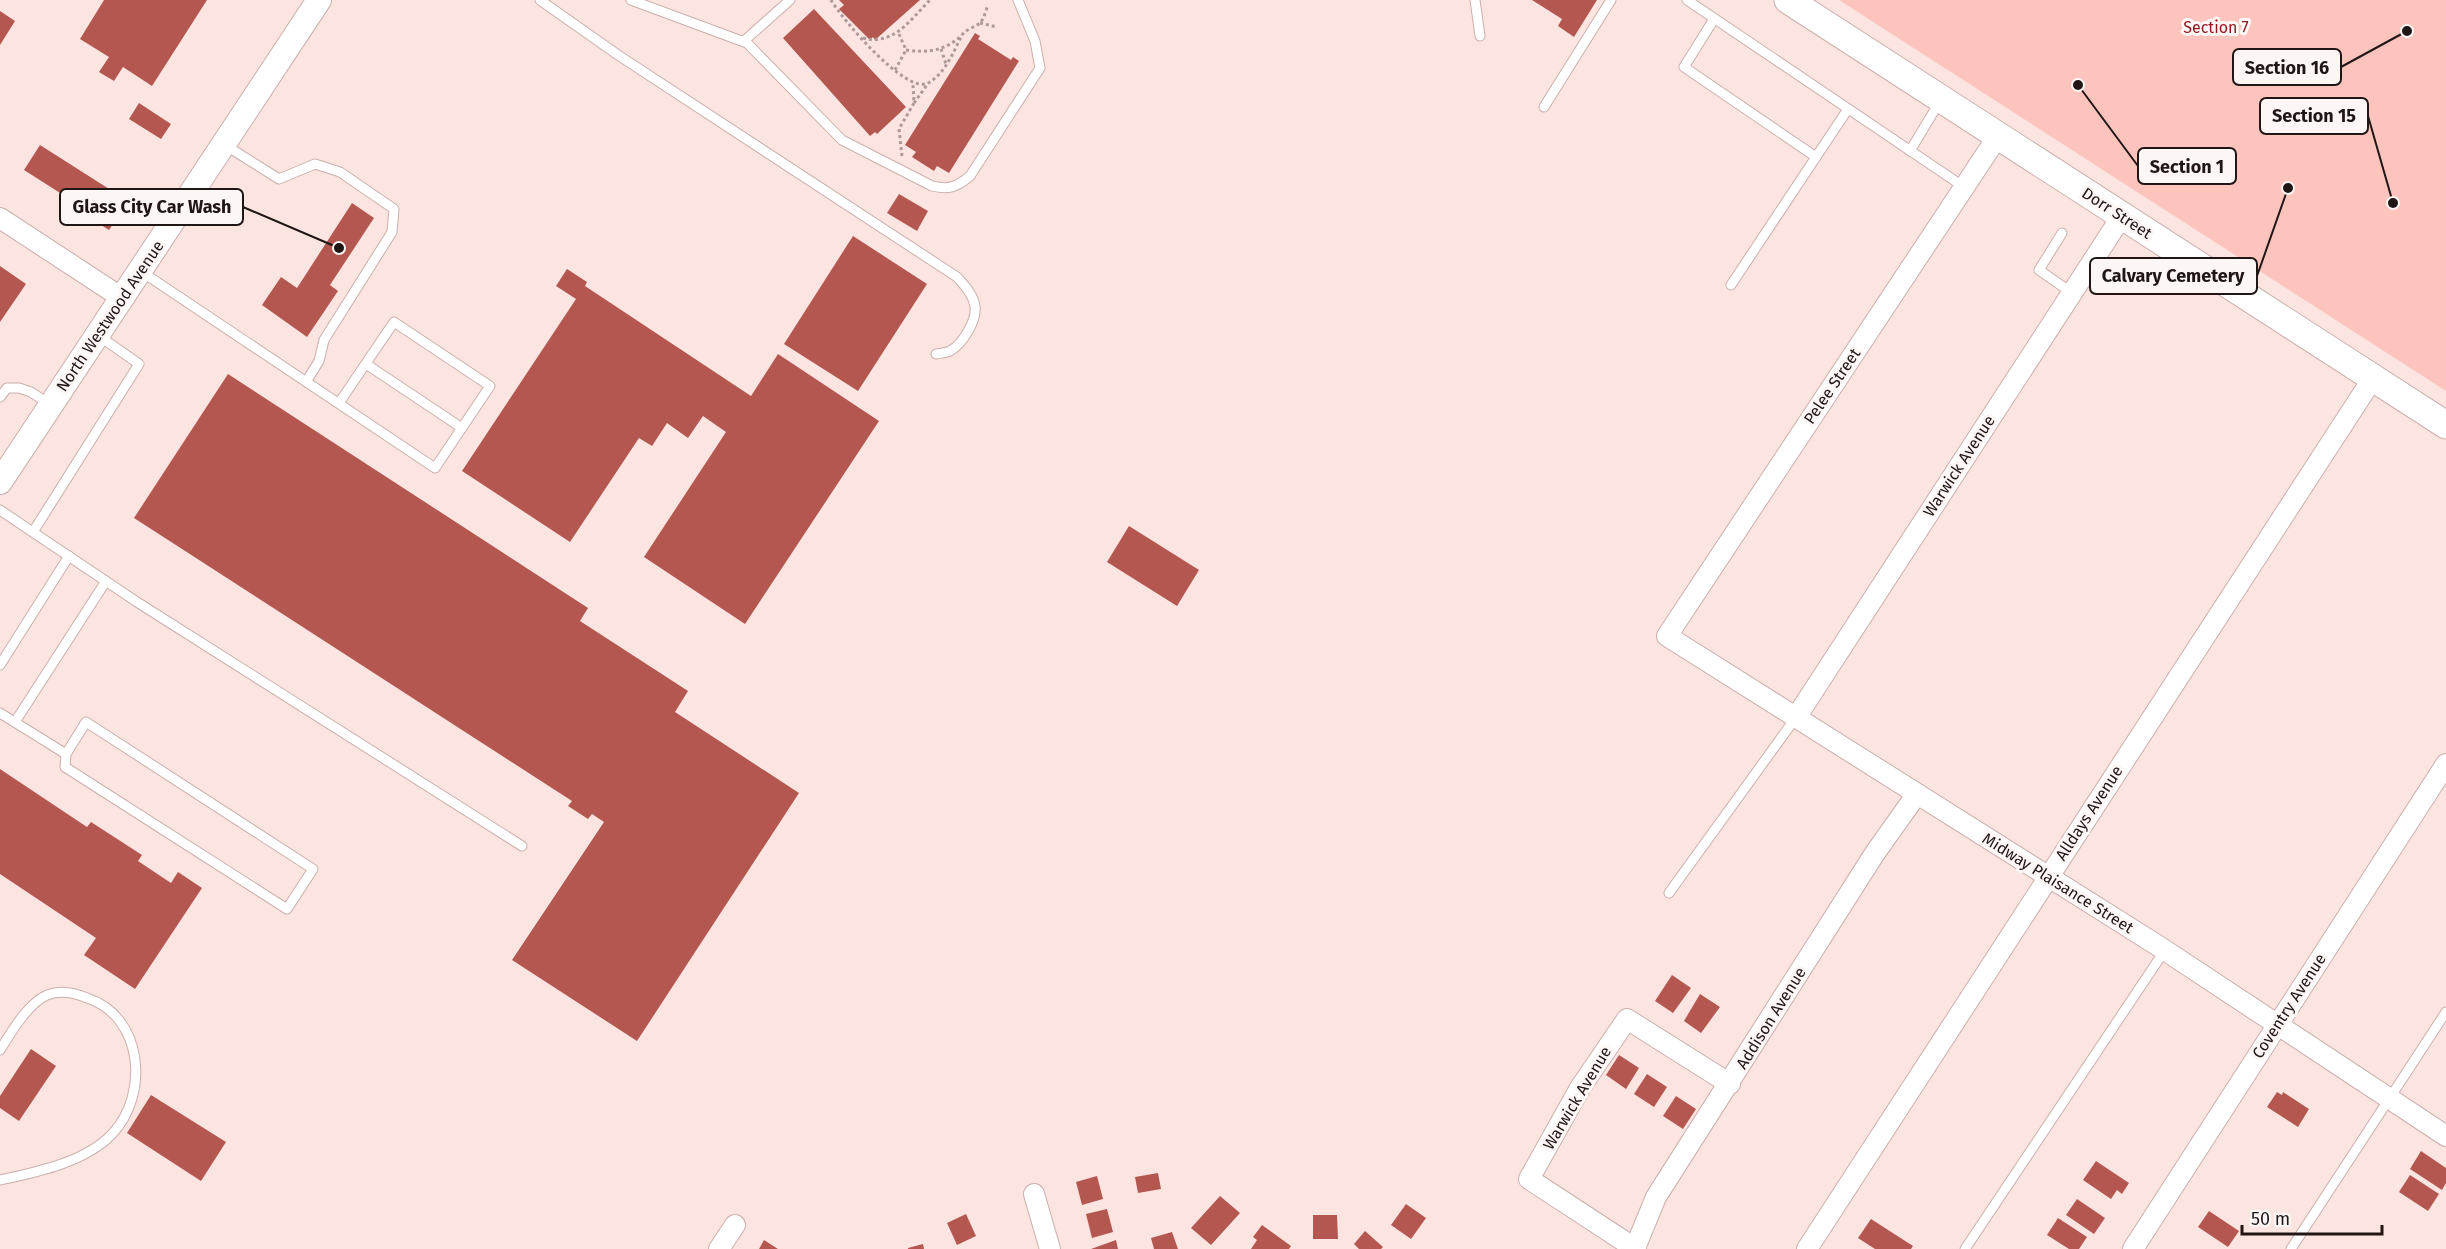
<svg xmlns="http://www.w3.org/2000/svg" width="2446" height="1249" font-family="'Fira Sans',sans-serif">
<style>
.green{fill:#fdc3bd}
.building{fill:#b55751}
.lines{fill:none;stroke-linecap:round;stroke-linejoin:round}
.service-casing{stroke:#cbafac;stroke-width:11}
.minor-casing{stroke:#cbafac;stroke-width:22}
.tertiary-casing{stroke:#cbafac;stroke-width:26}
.secondary-casing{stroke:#cbafac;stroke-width:29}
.path{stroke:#ad9a98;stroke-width:3;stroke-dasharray:3 3;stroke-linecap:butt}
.service{stroke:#fff;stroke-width:9}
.minor{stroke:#fff;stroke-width:20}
.tertiary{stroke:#fff;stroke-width:24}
.secondary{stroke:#fff;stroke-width:27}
.labels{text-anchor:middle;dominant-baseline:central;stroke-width:6;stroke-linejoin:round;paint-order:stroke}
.park-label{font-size:16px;fill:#8f171d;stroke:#fcf6f5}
.street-label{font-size:16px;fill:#201615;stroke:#fcf6f5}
.leader{fill:none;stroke:#201615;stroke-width:2}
.callout-dot{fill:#201615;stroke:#fcf6f5;stroke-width:2}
.callout{fill:#fcf6f5;stroke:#201615;stroke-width:2}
.callout-label{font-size:18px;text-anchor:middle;font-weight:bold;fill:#201615}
</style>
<rect width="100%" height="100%" fill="#fce4e1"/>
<!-- green -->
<polygon class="green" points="1839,0 2446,0 2446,391"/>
<!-- building -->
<g class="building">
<polygon points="104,0 207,0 152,86 123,67 114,81 99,72 109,57 80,39"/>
<polygon points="839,0 920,0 875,40 873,37 870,40 839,9 844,5"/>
<polygon points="1532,0 1597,0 1574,37 1558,26 1562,19"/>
<polygon points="814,9 906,107 877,134 875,132 870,136 783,38"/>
<polygon points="0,11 15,21 0,45"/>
<polygon points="975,33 980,36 978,39 1011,60 1013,57 1019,61 949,173 937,166 934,171 912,157 916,152 905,145"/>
<polygon points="139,103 171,124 161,139 129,119"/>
<polygon points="40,145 128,201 109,230 65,202 68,198 24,170"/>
<polygon points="899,194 928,211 917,231 887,213"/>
<polygon points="352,203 374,218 330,285 338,291 307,337 262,305 281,277 297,288"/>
<polygon points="853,236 927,284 858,391 784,344"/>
<polygon points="0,266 26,284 0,322"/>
<polygon points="567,269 587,282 585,286 751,396 778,354 879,421 745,624 644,557 726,432 703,416 688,438 667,423 652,446 639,438 570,542 462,471 576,299 556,286"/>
<polygon points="228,374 588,608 580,621 688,691 675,712 799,793 637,1041 512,960 604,822 592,814 588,819 568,806 572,801 134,518"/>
<polygon points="1129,526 1199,570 1177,606 1107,562"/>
<polygon points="0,769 87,827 91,822 142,855 138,861 171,883 178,872 202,888 135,989 84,955 96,938 0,874"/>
<polygon points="1672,975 1691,988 1673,1013 1655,1001"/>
<polygon points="1700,994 1720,1007 1701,1033 1684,1021"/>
<polygon points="31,1049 56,1066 19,1121 0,1108 0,1096"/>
<polygon points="1619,1055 1639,1068 1626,1089 1606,1075"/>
<polygon points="1647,1074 1667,1087 1654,1107 1634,1094"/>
<polygon points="2277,1092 2282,1095 2283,1092 2309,1109 2298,1127 2267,1107"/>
<polygon points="151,1095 226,1142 201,1181 127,1133"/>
<polygon points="1676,1096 1696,1109 1683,1129 1663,1116"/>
<polygon points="2421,1151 2446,1168 2446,1183 2442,1190 2410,1169"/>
<polygon points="2096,1161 2129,1183 2122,1194 2117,1190 2111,1199 2083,1180"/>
<polygon points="1158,1173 1161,1189 1138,1193 1135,1177"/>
<polygon points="2410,1175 2439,1194 2428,1211 2399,1192"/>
<polygon points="1097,1176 1103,1199 1082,1205 1076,1182"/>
<polygon points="1220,1196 1240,1213 1211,1245 1191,1228"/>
<polygon points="2077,1199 2105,1218 2094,1234 2066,1215"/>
<polygon points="1406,1204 1426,1218 1411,1239 1391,1225"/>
<polygon points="1107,1209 1113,1232 1092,1238 1086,1214"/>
<polygon points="2209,1211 2239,1231 2228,1247 2198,1227"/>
<polygon points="966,1214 976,1236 957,1245 947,1223"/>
<polygon points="1313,1215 1337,1215 1338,1239 1313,1239"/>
<polygon points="2058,1218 2087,1237 2079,1249 2069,1249 2047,1235"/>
<polygon points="1871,1219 1913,1246 1911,1249 1875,1249 1858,1238"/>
<polygon points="1262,1225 1291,1246 1289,1249 1251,1249 1257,1240 1253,1237"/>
<polygon points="1365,1231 1383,1247 1381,1249 1359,1249 1354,1244"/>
<polygon points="1172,1232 1178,1249 1154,1249 1151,1238"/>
<polygon points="764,1240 778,1249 759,1249"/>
<polygon points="1116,1240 1118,1249 1091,1249"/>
<polygon points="923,1244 924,1249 908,1249 908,1248"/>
</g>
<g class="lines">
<!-- service casing -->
<g class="service-casing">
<g id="service">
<path d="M540 0 618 55 957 277C964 285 973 294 975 306 977 320 963 344 950 351 946 353 940 353 936 354"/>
<path d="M631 0 747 43 842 140 932 186C949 190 957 187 970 176L1040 68 1035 41 1018 0"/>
<polyline points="1475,0 1480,36"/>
<polyline points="1687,0 1964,187"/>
<polyline points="1714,19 1684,67 1816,157 1848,109"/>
<polyline points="744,41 790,0"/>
<polyline points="1544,107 1611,0"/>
<polyline points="225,145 279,179 315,164 340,172 394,209 392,232 324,340 319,361 306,382"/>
<polyline points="1910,151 1940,101"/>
<polyline points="2062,233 2039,270 2072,293"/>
<polyline points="142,272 435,468 490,386 394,322 339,403"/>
<polyline points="1731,285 1816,157"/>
<polyline points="366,364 462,428"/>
<polyline points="0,397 7,388 19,388 31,392 49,404"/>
<polyline points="0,510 137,602 522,846"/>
<polyline points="33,532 139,364 99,336"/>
<polyline points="0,665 69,556"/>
<polyline points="0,713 66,754 86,722 313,869 287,909 65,767 66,754"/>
<polyline points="15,722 106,581"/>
<polyline points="1669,893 1797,716"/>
<path d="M0 1050C11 1033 27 1004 47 995 60 990 75 993 87 998 143 1016 150 1094 112 1134 86 1162 37 1172 0 1180"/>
<polyline points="1965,1249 2165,950"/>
<polyline points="2291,1249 2446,1012"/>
</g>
</g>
<!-- minor casing -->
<g class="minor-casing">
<g id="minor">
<polyline points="1998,136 1667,636 2160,947 2446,1136"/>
<polyline points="0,218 122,298"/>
<polyline points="1797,716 2122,216"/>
<polyline points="1034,1194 1050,1249"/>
<polyline points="1635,1248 1656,1197 1875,853 1917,794"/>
<polyline points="719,1249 735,1225"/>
<polyline points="1636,1249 1529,1179 1580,1088 1627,1019 1730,1084"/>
<polyline points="1807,1249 2373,378"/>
<polyline points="2133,1249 2446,764"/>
</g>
</g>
<!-- tertiary casing -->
<g class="tertiary-casing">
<polyline id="tertiary" points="0,482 319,0"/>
</g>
<!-- secondary casing -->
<g class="secondary-casing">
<polyline id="secondary" points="1788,0 2446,425"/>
</g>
<!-- path -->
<g class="path">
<path d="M831 0C842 19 906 95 928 83 945 74 954 51 962 35 966 29 976 27 981 22 984 18 986 10 988 5"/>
<polyline points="980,23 997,27"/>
<polyline points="899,34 906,50"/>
<path d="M863 38C894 46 910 20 930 0"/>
<polyline points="941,49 946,64"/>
<path d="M906 50C928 53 945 51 962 35"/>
<polyline points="895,70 906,50"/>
<polyline points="914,103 927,85"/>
<polyline points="902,156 899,129 914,103 913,84"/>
</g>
<!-- service -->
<use href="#service" class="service"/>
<!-- minor -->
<use href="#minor" class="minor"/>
<!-- tertiary -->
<use href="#tertiary" class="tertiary"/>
<!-- secondary -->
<use href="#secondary" class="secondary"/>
</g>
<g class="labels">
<!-- park labels -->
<g class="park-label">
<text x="2216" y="27">Section 7</text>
</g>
<!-- street labels -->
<g class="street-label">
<text transform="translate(2117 213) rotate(33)">Dorr Street</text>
<text transform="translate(110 316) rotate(-56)">North Westwood Avenue</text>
<text transform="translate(1832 386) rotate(-56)">Pelee Street</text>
<text transform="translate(1959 466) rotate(-57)">Warwick Avenue</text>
<text transform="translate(2089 813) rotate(-57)">Alldays Avenue</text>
<text transform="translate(2058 883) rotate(32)">Midway Plaisance Street</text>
<text transform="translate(2289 1006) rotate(-57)">Coventry Avenue</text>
<text transform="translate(1771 1018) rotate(-58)">Addison Avenue</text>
<text transform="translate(1577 1098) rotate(-59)">Warwick Avenue</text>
</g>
</g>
<!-- callouts -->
<path class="leader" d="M2407 31L2341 67M2393 203L2368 116M2078 85L2138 166M339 248L243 207M2288 188L2257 276"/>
<g class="callout-dot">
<circle cx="2407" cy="31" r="6"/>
<circle cx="2393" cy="203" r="6"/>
<circle cx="2078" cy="85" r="6"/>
<circle cx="339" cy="248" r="6"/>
<circle cx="2288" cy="188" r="6"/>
</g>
<g class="callout">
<rect x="2233" y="49" width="108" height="36" rx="6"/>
<rect x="2260" y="98" width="108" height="36" rx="6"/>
<rect x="2138" y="148" width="98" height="36" rx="6"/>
<rect x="60" y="189" width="183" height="36" rx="6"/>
<rect x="2090" y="258" width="167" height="36" rx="6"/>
</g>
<g class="callout-label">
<text x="2287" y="74">Section 16</text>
<text x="2314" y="122">Section 15</text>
<text x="2187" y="173">Section 1</text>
<text x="152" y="213">Glass City Car Wash</text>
<text x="2173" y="282">Calvary Cemetery</text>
</g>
<!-- scale -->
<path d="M2242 1225v9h140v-9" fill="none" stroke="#201615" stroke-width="3"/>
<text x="2251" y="1225" font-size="18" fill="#201615" stroke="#fcf6f5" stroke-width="4.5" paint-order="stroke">50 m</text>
</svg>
